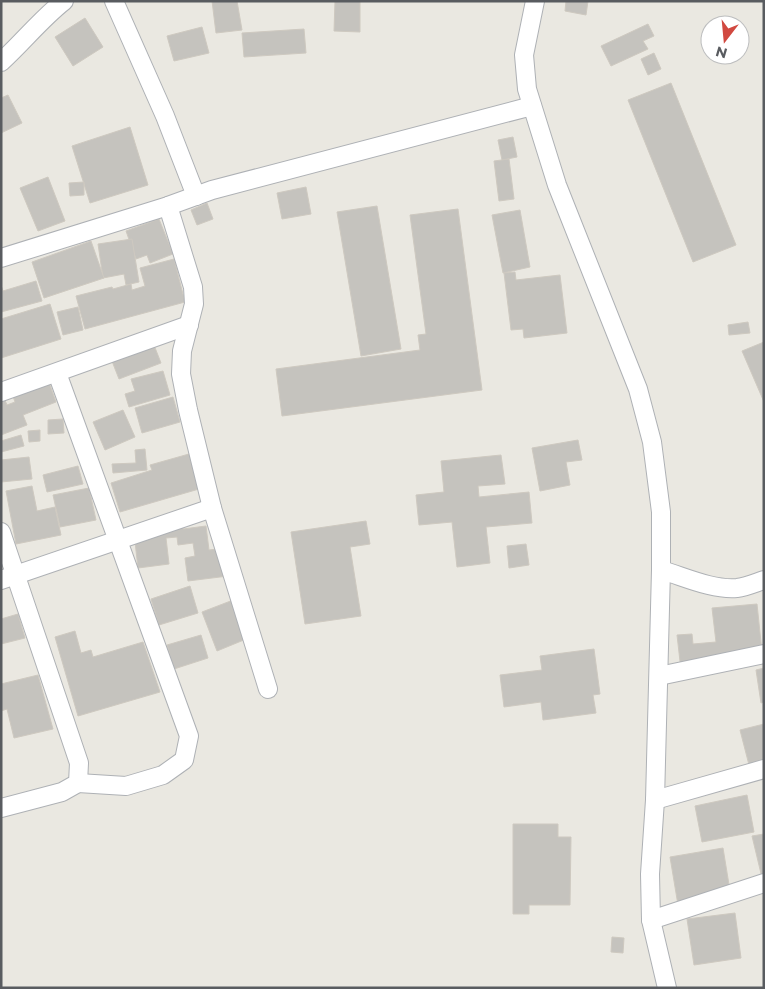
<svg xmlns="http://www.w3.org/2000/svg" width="765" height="989" font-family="Montserrat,sans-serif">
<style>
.building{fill:#c5c3be;stroke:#cec9c0}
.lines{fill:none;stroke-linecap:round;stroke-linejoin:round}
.minor-casing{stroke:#aeb1b5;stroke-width:20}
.minor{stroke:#fff;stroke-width:18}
</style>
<rect width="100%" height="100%" fill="#eae8e1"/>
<!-- building -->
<g class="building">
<polygon points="212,1 237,1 242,30 216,33"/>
<polygon points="335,1 360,1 360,32 334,31"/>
<polygon points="566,1 588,1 586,15 565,11"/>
<polygon points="85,18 103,47 73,66 55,37"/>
<polygon points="648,24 654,36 643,41 648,49 611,66 601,46"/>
<polygon points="202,27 209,53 174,61 167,36"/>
<polygon points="304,29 306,53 244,57 242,33"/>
<polygon points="654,53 661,69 648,75 641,59"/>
<polygon points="671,83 736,245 693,262 628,100"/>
<polygon points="8,95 22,123 1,133 1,98"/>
<polygon points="130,127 148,185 90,203 72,146"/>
<polygon points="513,137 517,157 502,160 498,140"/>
<polygon points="509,159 514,199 499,201 494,161"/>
<polygon points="48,177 65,221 38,231 20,188"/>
<polygon points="84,182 84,195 70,196 69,183"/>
<polygon points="306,187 311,214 282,219 277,193"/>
<polygon points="207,203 213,219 197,225 191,210"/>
<polygon points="377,206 401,349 361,356 337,212"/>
<polygon points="458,209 482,390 282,416 276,369 420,350 418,335 426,334 410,215"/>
<polygon points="520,210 530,267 503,273 492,215"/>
<polygon points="159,219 173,254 150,263 147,255 136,259 126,231"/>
<polygon points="132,239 139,282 126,285 124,274 103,278 98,244"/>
<polygon points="91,241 104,278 44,298 32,262"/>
<polygon points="174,259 185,302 85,329 76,296 112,287 113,289 131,284 132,290 145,286 140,268"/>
<polygon points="515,272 516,280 560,275 567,333 524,338 523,329 511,330 504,273"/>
<polygon points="36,281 42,301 1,312 1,285 3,291"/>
<polygon points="50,304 61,339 1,358 1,319"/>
<polygon points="78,307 83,330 63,335 57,312"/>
<polygon points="748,322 750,333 729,335 728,325"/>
<polygon points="152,340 161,363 119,379 110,356"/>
<polygon points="764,342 764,402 742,351"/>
<polygon points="163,371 170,395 129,407 125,394 135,391 131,379"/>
<polygon points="46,374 56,402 23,415 27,425 1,435 1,391 7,405 15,402 10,388"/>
<polygon points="173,397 180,422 142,433 135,408"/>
<polygon points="123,410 135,437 105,450 93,422"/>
<polygon points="63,419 64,433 48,434 48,420"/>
<polygon points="40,430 40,441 29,442 28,431"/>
<polygon points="21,435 24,446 1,452 1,441"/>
<polygon points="578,440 582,460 566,462 570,485 540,491 532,448"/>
<polygon points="145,449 147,470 113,473 112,464 136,463 135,450"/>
<polygon points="189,454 199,489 120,512 111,483 152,470 150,465"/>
<polygon points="501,455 505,484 478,486 479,497 529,492 532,523 486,527 490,563 457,567 452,522 419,525 416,495 444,492 441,461"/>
<polygon points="29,457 32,479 1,482 1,460"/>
<polygon points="78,466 83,484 47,492 43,475"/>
<polygon points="32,486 37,511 55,507 61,535 16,544 6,491"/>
<polygon points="89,488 96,520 60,527 53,495"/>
<polygon points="366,521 370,544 350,547 361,616 305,624 291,532"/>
<polygon points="206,526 209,550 225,548 228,576 188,581 185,558 195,556 193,543 178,545 177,537 166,538 169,564 138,568 134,533 183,527 183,529"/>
<polygon points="526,544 529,565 509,568 507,546"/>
<polygon points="190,586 198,613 159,625 151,599"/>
<polygon points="241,597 256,635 217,651 202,612"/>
<polygon points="757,604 762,652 699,658 700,668 681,670 677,635 692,634 693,644 716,642 712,608"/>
<polygon points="18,614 25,638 1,644 1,619"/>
<polygon points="75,631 81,653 91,650 93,657 143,642 160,692 78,716 55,637"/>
<polygon points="201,635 208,658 174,669 167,645"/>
<polygon points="594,649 600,694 593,695 596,713 543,720 541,702 504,707 500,675 542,670 540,656"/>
<polygon points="764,668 764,702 761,703 756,670"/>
<polygon points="38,675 53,729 14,738 7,709 1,711 1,684"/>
<polygon points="764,724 764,761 749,765 740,730"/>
<polygon points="747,795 754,832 702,842 695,806"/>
<polygon points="513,824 558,824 558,837 571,837 570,905 529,905 529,914 513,914"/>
<polygon points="764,834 764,882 763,882 752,836"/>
<polygon points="723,848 731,897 678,905 670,857"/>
<polygon points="735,913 741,958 694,965 687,919"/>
<polygon points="612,937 624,938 623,953 611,952"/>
</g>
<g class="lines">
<!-- minor casing -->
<g class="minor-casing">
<g id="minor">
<polyline points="114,1 165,116 196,196"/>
<polyline points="535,1 524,55 527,89 557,185 638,389 652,442 661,512 661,570 655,800 650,874 651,920 667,988"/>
<path d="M1 62C23 42 41 19 64 1"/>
<polyline points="168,206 193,287 194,304 182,351 181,374 188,410 212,508 268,689"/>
<polyline points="1,258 168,206 212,190 532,106"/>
<polyline points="57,373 189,736 184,760 163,775 126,786 78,783"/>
<polyline points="1,392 189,325"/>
<polyline points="1,532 79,763 78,783 62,792 1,808"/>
<path d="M661 570C685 577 712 590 737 588 746 587 755 583 764 580"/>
<polyline points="1,580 212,508"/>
<polyline points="659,676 764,654"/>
<polyline points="655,800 764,769"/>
<polyline points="651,920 764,883"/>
</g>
</g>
<!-- minor -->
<use href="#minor" class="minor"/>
</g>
<!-- border -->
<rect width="765" height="989" fill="none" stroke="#595c60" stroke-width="5"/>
<!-- north arrow -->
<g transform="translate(725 40) rotate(196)"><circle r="24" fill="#ffffff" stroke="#bdbebf"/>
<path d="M0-4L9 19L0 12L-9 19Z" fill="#d14940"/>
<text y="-8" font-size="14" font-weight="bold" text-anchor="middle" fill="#595c60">N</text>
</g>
</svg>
